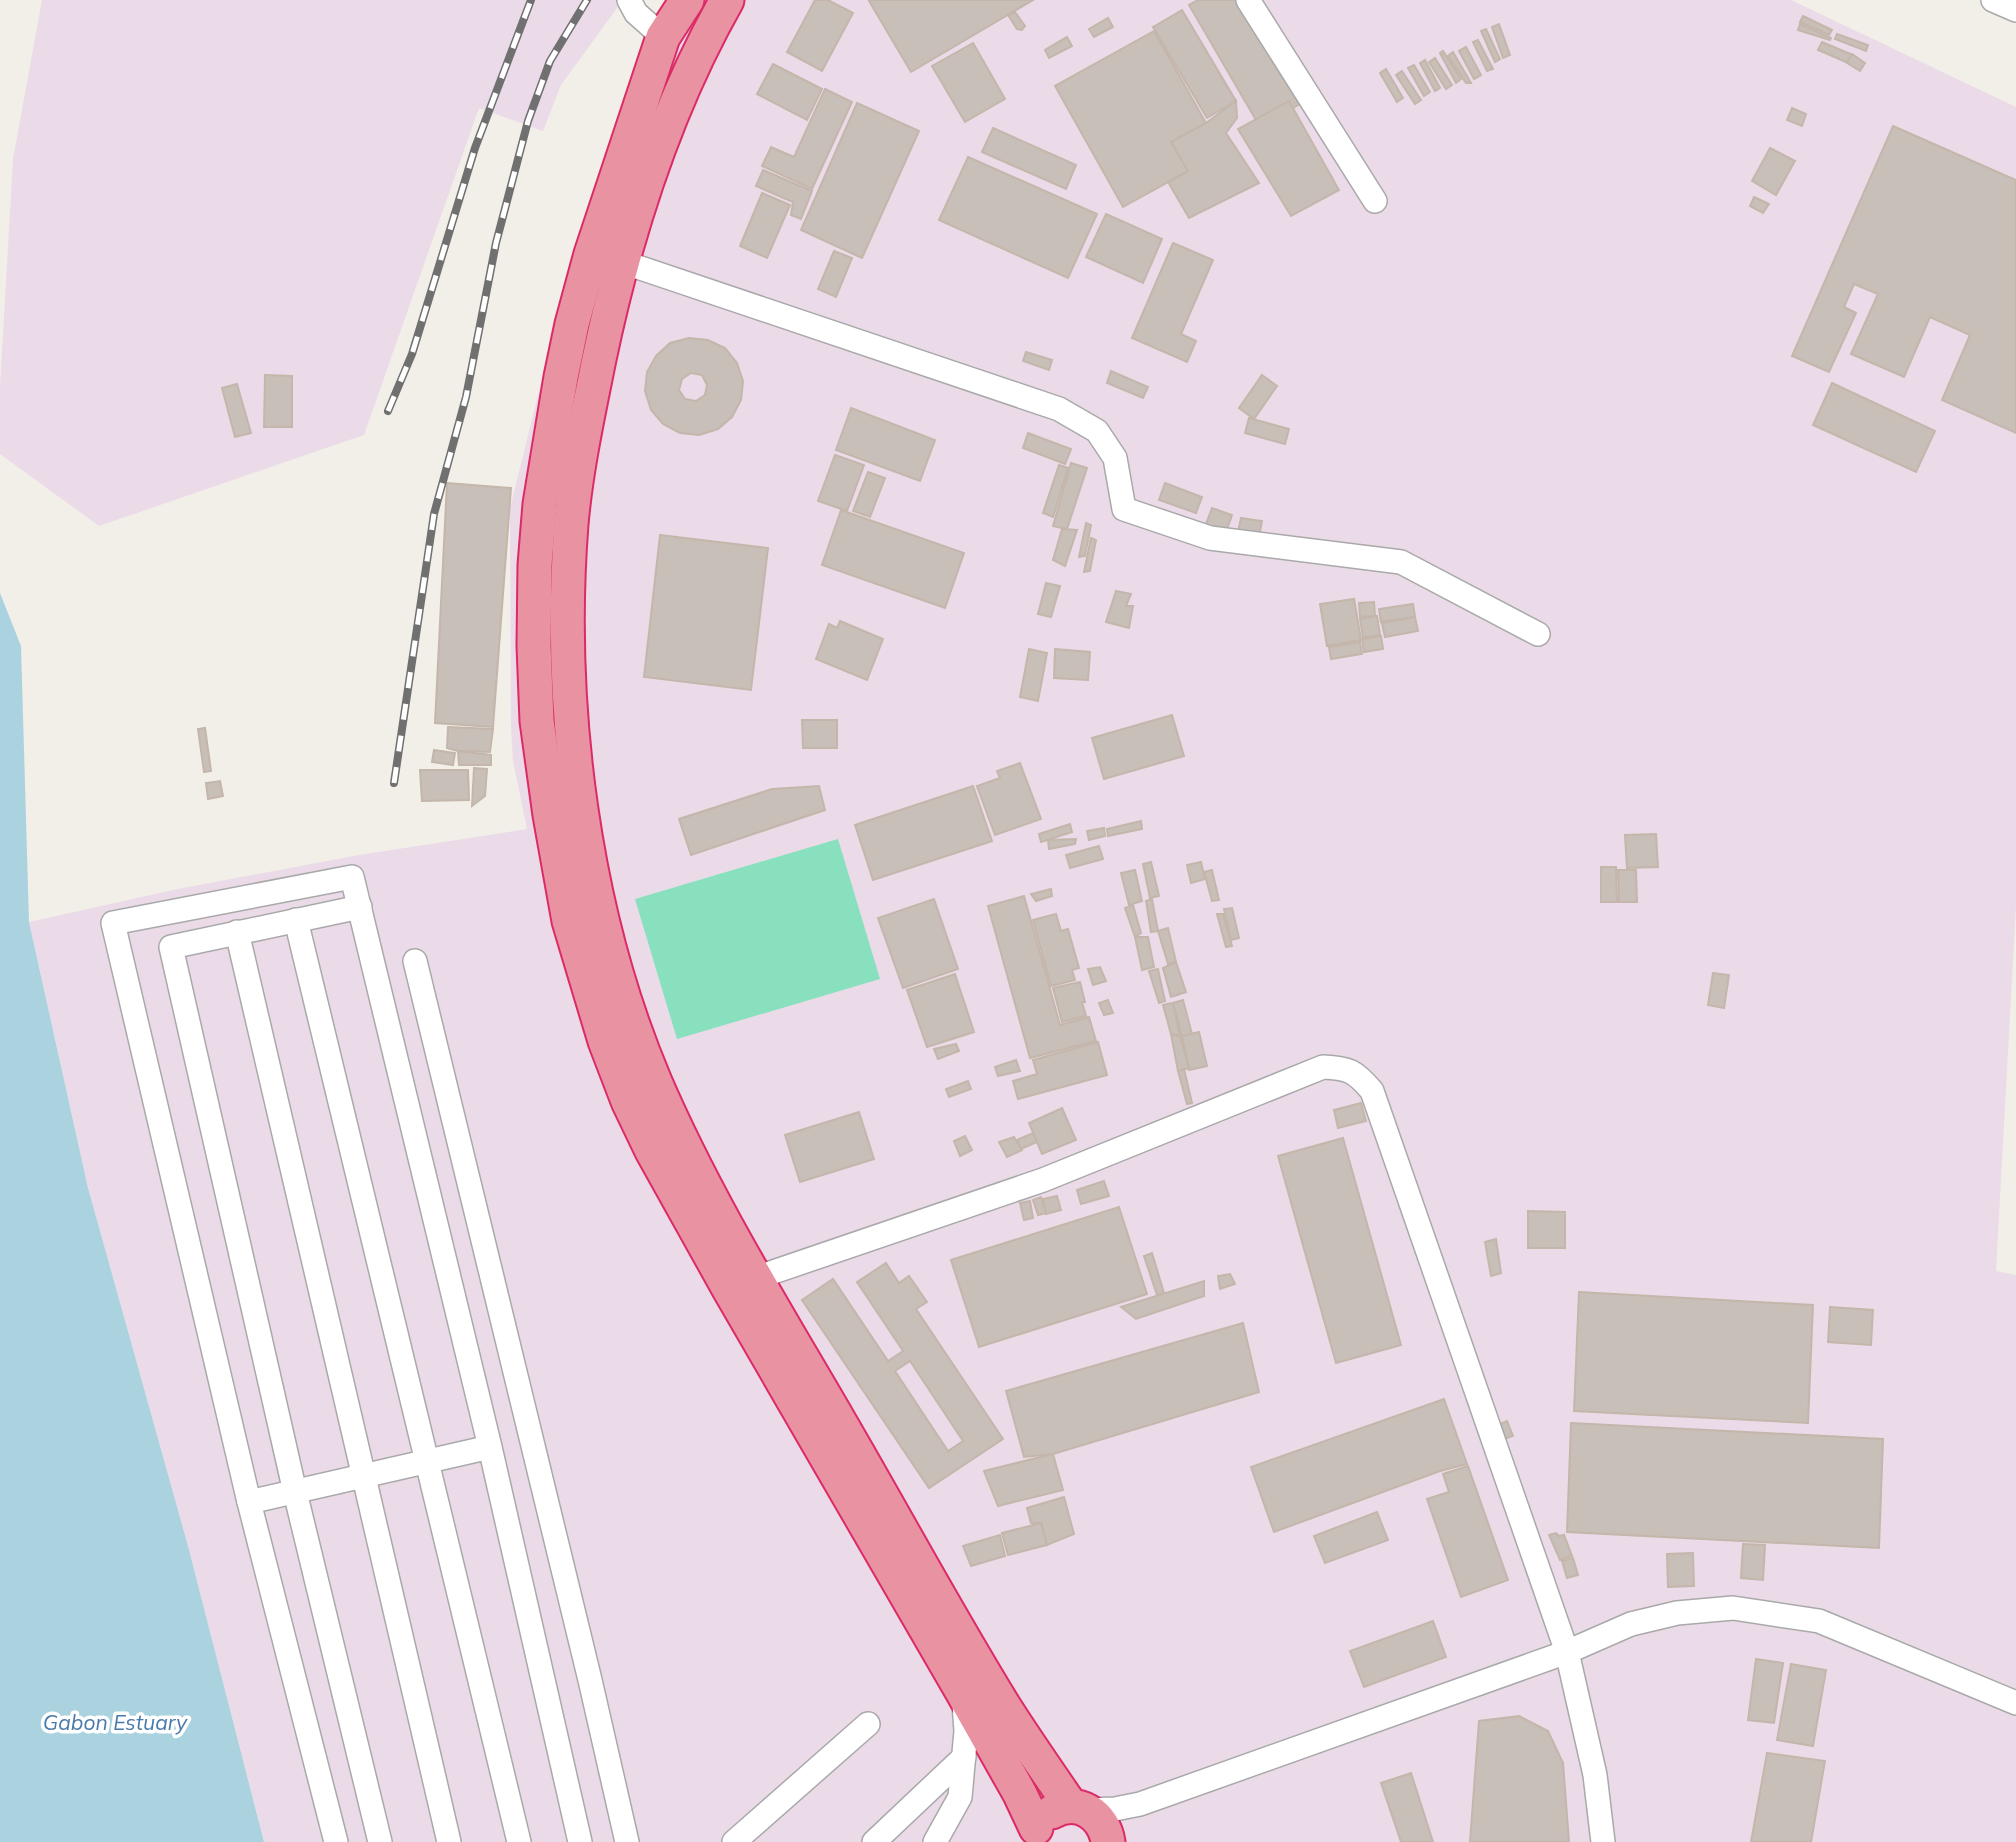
<svg xmlns="http://www.w3.org/2000/svg" width="2016" height="1842" font-family="Mulish,sans-serif">
<style>
.industrial{fill:#ebdbe8}
.pitch{fill:#88e0be}
.water{fill:#aad3df}
.building{fill:#c7bfb8;stroke:#c4b6ab;stroke-width:2;fill-rule:evenodd}
.lines{fill:none;stroke-linecap:round;stroke-linejoin:round}
.minor-casing{stroke:#a9a9a9;stroke-width:26}
.highway-casing{stroke:#dc2a67;stroke-width:37}
.minor{stroke:#fff;stroke-width:23}
.highway{stroke:#e892a2;stroke-width:33}
.rail-casing{stroke:#707070;stroke-width:8}
.rail{stroke:#fff;stroke-width:5;stroke-dasharray:16;stroke-linecap:butt}
.labels{text-anchor:middle;dominant-baseline:central;stroke-width:7;stroke-linejoin:round;paint-order:stroke}
.water-label{font-size:21px;font-style:italic;fill:#4a7aab;stroke:#fff}
</style>
<rect width="100%" height="100%" fill="#f2efe9"/>
<!-- industrial -->
<g class="industrial">
<polygon points="42,0 623,0 561,85 543,131 479,108 364,435 99,526 0,454 0,387 13,159"/>
<polygon points="674,0 1791,0 2016,107 2016,906 1996,1271 2016,1275 2016,1842 264,1842 188,1546 88,1188 29,922 178,889 359,855 527,829 513,761 511,728 510,508 570,266 644,58"/>
</g>
<!-- pitch -->
<polygon class="pitch" points="838,839 880,979 677,1039 635,899"/>
<!-- water -->
<polygon class="water" points="0,593 21,646 29,922 88,1188 188,1546 264,1842 0,1842"/>
<!-- building -->
<g class="building">
<polygon points="815,0 828,0 853,13 822,71 787,52"/>
<polygon points="871,0 1033,0 911,72 869,1"/>
<polygon points="1198,0 1239,0 1300,104 1260,127 1189,5"/>
<polygon points="1182,10 1236,101 1207,118 1153,27"/>
<polygon points="1015,12 1025,26 1022,30 1017,29 1008,15"/>
<polygon points="1803,16 1832,30 1829,35 1800,22"/>
<polygon points="1108,18 1113,27 1094,37 1089,29"/>
<polygon points="1499,24 1510,55 1503,58 1492,27"/>
<polygon points="1800,24 1831,38 1830,40 1798,30"/>
<polygon points="1486,29 1500,59 1495,62 1481,31"/>
<polygon points="1154,31 1206,123 1171,142 1188,171 1123,207 1055,86"/>
<polygon points="1837,34 1868,45 1866,51 1835,39"/>
<polygon points="1067,37 1072,46 1049,58 1045,50"/>
<polygon points="1478,40 1493,69 1487,71 1473,42"/>
<polygon points="1822,42 1853,55 1846,62 1818,50"/>
<polygon points="973,43 1005,99 965,122 932,66"/>
<polygon points="1466,47 1481,75 1474,79 1459,51"/>
<polygon points="1443,51 1461,79 1456,83 1440,53"/>
<polygon points="1453,52 1471,83 1466,83 1448,56"/>
<polygon points="1852,54 1865,63 1860,71 1847,63"/>
<polygon points="1435,58 1452,85 1446,89 1429,62"/>
<polygon points="1425,60 1440,88 1435,91 1420,63"/>
<polygon points="773,64 822,89 807,120 757,94"/>
<polygon points="1414,65 1430,92 1424,96 1408,68"/>
<polygon points="1386,69 1403,98 1397,102 1380,73"/>
<polygon points="1402,71 1421,100 1415,104 1396,75"/>
<polygon points="825,89 852,102 812,189 762,166 771,147 794,157"/>
<polygon points="1236,101 1237,118 1226,133 1259,183 1189,218 1168,182 1188,171 1171,142 1206,123"/>
<polygon points="1289,101 1339,190 1291,216 1238,129"/>
<polygon points="857,103 919,131 862,258 801,230"/>
<polygon points="1792,108 1806,114 1802,126 1787,120"/>
<polygon points="1893,126 2016,180 2016,433 1942,400 1970,335 1930,317 1904,377 1851,354 1878,294 1854,284 1844,307 1856,313 1829,372 1792,356"/>
<polygon points="993,128 1076,165 1066,189 982,152"/>
<polygon points="1770,148 1795,161 1776,195 1752,181"/>
<polygon points="968,157 1097,214 1068,278 939,220"/>
<polygon points="763,170 812,191 801,219 791,215 793,202 756,186"/>
<polygon points="762,193 790,205 767,258 740,246"/>
<polygon points="1754,197 1769,204 1763,213 1750,206"/>
<polygon points="1106,214 1162,239 1143,283 1086,257"/>
<polygon points="1173,243 1213,260 1181,334 1196,341 1187,362 1132,338"/>
<polygon points="834,251 852,258 836,297 818,289"/>
<path d="M689 338 708 340 725 348 737 363 743 381 741 400 732 417 718 429 699 435 680 433 663 424 651 410 645 391 647 372 656 356 670 343ZM691 373 702 375 707 385 705 395 696 401 685 399 679 390 682 379Z"/>
<polygon points="1026,352 1052,360 1049,370 1023,361"/>
<polygon points="1111,371 1148,387 1143,398 1107,383"/>
<polygon points="265,375 292,376 292,427 264,427"/>
<polygon points="1262,375 1277,386 1254,419 1239,408"/>
<polygon points="1832,383 1935,431 1916,472 1813,425"/>
<polygon points="237,384 251,433 235,437 222,388"/>
<polygon points="851,408 935,440 920,481 836,450"/>
<polygon points="1249,418 1289,429 1285,444 1245,433"/>
<polygon points="1028,433 1071,449 1065,464 1023,448"/>
<polygon points="835,455 864,465 847,511 818,501"/>
<polygon points="1071,463 1087,468 1067,529 1053,526"/>
<polygon points="1059,465 1068,468 1053,517 1043,513"/>
<polygon points="868,472 885,478 870,517 853,511"/>
<polygon points="447,483 511,488 493,727 435,723"/>
<polygon points="1165,483 1202,497 1196,513 1159,500"/>
<polygon points="1212,508 1232,515 1226,532 1206,524"/>
<polygon points="841,510 964,553 945,608 822,565"/>
<polygon points="1241,518 1262,521 1259,536 1238,532"/>
<polygon points="1086,523 1091,525 1085,556 1079,557"/>
<polygon points="1062,529 1077,530 1065,566 1053,560"/>
<polygon points="660,535 768,548 751,690 644,677"/>
<polygon points="1091,538 1096,540 1090,571 1084,572"/>
<polygon points="1046,583 1060,586 1051,617 1038,614"/>
<polygon points="1116,591 1131,594 1126,606 1133,606 1129,628 1106,622"/>
<polygon points="1354,599 1361,640 1327,646 1320,604"/>
<polygon points="1374,602 1375,616 1360,617 1359,603"/>
<polygon points="1413,604 1415,617 1381,622 1379,609"/>
<polygon points="1377,616 1380,635 1363,638 1360,619"/>
<polygon points="1415,617 1418,631 1385,637 1382,623"/>
<polygon points="840,621 883,639 867,680 816,659 829,624 837,628"/>
<polygon points="1381,636 1383,649 1364,652 1362,639"/>
<polygon points="1360,642 1362,654 1331,659 1329,647"/>
<polygon points="1029,649 1047,653 1038,701 1020,697"/>
<polygon points="1055,649 1090,652 1088,680 1054,678"/>
<polygon points="1172,715 1184,756 1104,779 1092,738"/>
<polygon points="802,720 837,720 837,748 803,748"/>
<polygon points="448,727 493,729 490,752 458,751 447,748"/>
<polygon points="205,728 211,771 204,772 198,729"/>
<polygon points="434,750 455,753 453,765 432,762"/>
<polygon points="458,751 491,755 491,765 459,765"/>
<polygon points="1020,763 1041,819 995,835 977,786 1000,778 997,771"/>
<polygon points="474,768 487,769 485,796 472,806"/>
<polygon points="420,770 468,770 469,800 422,801"/>
<polygon points="220,781 223,796 208,799 206,783"/>
<polygon points="819,786 825,810 691,855 679,819 772,789"/>
<polygon points="973,786 992,841 873,880 855,825"/>
<polygon points="1141,821 1142,829 1108,836 1107,829"/>
<polygon points="1070,824 1072,832 1041,842 1039,834"/>
<polygon points="1104,828 1105,836 1089,840 1087,831"/>
<polygon points="1656,834 1658,867 1627,868 1625,835"/>
<polygon points="1076,839 1075,844 1049,849 1048,840"/>
<polygon points="1099,846 1103,859 1070,868 1066,855"/>
<polygon points="1151,862 1159,896 1150,898 1143,864"/>
<polygon points="1201,862 1205,879 1191,883 1187,865"/>
<polygon points="1601,867 1616,867 1617,902 1601,902"/>
<polygon points="1135,870 1142,901 1129,905 1121,873"/>
<polygon points="1212,870 1219,900 1212,901 1204,872"/>
<polygon points="1618,870 1636,870 1637,902 1619,902"/>
<polygon points="1051,889 1052,896 1036,901 1031,894"/>
<polygon points="1024,896 1060,1025 1089,1017 1096,1041 1030,1058 988,906"/>
<polygon points="934,899 958,969 903,988 878,918"/>
<polygon points="1152,899 1158,931 1151,932 1146,901"/>
<polygon points="1133,905 1141,933 1135,937 1125,908"/>
<polygon points="1232,908 1239,938 1231,940 1224,909"/>
<polygon points="1056,914 1061,931 1068,929 1079,968 1072,970 1075,980 1051,986 1033,920"/>
<polygon points="1217,914 1223,914 1232,946 1226,947"/>
<polygon points="1168,928 1176,962 1168,964 1158,931"/>
<polygon points="1135,937 1148,937 1154,967 1142,970"/>
<polygon points="1176,962 1186,992 1171,997 1163,968"/>
<polygon points="1100,967 1106,981 1093,985 1088,969"/>
<polygon points="1158,969 1165,1001 1159,1003 1149,971"/>
<polygon points="1713,973 1729,975 1724,1008 1708,1005"/>
<polygon points="955,974 974,1032 927,1047 907,990"/>
<polygon points="1080,982 1085,1002 1082,1002 1086,1016 1062,1022 1053,988"/>
<polygon points="1108,1000 1113,1013 1104,1015 1099,1003"/>
<polygon points="1183,1000 1192,1034 1182,1037 1173,1003"/>
<polygon points="1173,1003 1180,1036 1171,1034 1163,1005"/>
<polygon points="1199,1032 1207,1066 1189,1070 1182,1036"/>
<polygon points="1171,1034 1180,1036 1189,1068 1178,1071"/>
<polygon points="1098,1042 1107,1075 1018,1099 1013,1081 1037,1074 1033,1060"/>
<polygon points="956,1044 959,1051 938,1059 934,1049"/>
<polygon points="1016,1060 1020,1071 998,1076 995,1067"/>
<polygon points="1184,1069 1192,1103 1187,1104 1178,1071"/>
<polygon points="968,1081 971,1089 949,1097 946,1089"/>
<polygon points="1361,1103 1366,1121 1338,1128 1334,1110"/>
<polygon points="1062,1108 1076,1140 1042,1154 1029,1123"/>
<polygon points="859,1112 874,1159 800,1182 785,1135"/>
<polygon points="1033,1133 1037,1142 1021,1149 1017,1140"/>
<polygon points="965,1136 972,1150 960,1156 954,1141"/>
<polygon points="1014,1137 1022,1150 1007,1157 999,1142"/>
<polygon points="1343,1138 1401,1345 1336,1363 1278,1156"/>
<polygon points="1104,1181 1109,1196 1081,1204 1077,1190"/>
<polygon points="1057,1196 1061,1210 1046,1214 1043,1199"/>
<polygon points="1041,1197 1046,1213 1038,1215 1033,1200"/>
<polygon points="1030,1201 1033,1218 1024,1220 1020,1203"/>
<polygon points="1119,1207 1147,1294 979,1347 951,1260"/>
<polygon points="1528,1211 1565,1212 1565,1248 1528,1248"/>
<polygon points="1496,1239 1501,1273 1491,1276 1485,1242"/>
<polygon points="1152,1253 1164,1293 1157,1295 1144,1256"/>
<path d="M886 1263 899 1283 909 1276 927 1302 916 1309 1003 1439 929 1488 802 1300 833 1279 888 1361 903 1351 857 1282ZM910 1361 963 1441 948 1451 895 1371Z"/>
<polygon points="1230,1274 1235,1284 1220,1289 1218,1276"/>
<polygon points="1204,1281 1204,1296 1136,1319 1121,1307"/>
<polygon points="1579,1292 1813,1305 1808,1423 1574,1411"/>
<polygon points="1830,1307 1873,1310 1871,1345 1828,1342"/>
<polygon points="1243,1323 1259,1392 1053,1454 1024,1457 1006,1391"/>
<polygon points="1444,1399 1467,1464 1440,1471 1274,1532 1251,1467"/>
<polygon points="1507,1421 1513,1436 1498,1441 1493,1427"/>
<polygon points="1571,1423 1883,1439 1879,1548 1567,1532"/>
<polygon points="1053,1454 1063,1490 998,1506 984,1471"/>
<polygon points="1468,1466 1508,1580 1461,1597 1427,1499 1449,1492 1443,1474"/>
<polygon points="1064,1497 1074,1534 1047,1545 1041,1523 1031,1523 1027,1508"/>
<polygon points="1377,1512 1388,1540 1325,1563 1314,1536"/>
<polygon points="1041,1523 1047,1545 1008,1555 1002,1533"/>
<polygon points="1556,1533 1559,1536 1564,1535 1572,1556 1560,1560 1549,1535"/>
<polygon points="1000,1535 1005,1556 971,1566 963,1546"/>
<polygon points="1743,1544 1765,1545 1763,1580 1741,1578"/>
<polygon points="1693,1553 1694,1586 1668,1587 1667,1554"/>
<polygon points="1573,1558 1578,1575 1567,1578 1562,1561"/>
<polygon points="1433,1621 1446,1657 1364,1687 1350,1651"/>
<polygon points="1756,1659 1783,1663 1774,1723 1748,1720"/>
<polygon points="1791,1664 1826,1670 1813,1746 1777,1740"/>
<polygon points="1519,1716 1548,1731 1563,1763 1569,1842 1470,1842 1479,1721"/>
<polygon points="1767,1753 1825,1761 1811,1842 1751,1842"/>
<polygon points="1411,1773 1433,1842 1401,1842 1381,1783"/>
</g>
<g class="lines">
<!-- minor casing -->
<g class="minor-casing">
<g id="minor">
<polyline points="629,0 636,13 663,37"/>
<polyline points="1248,0 1375,201"/>
<polyline points="1993,0 2016,10"/>
<polyline points="608,257 1059,409 1097,431 1115,458 1124,509 1210,538 1401,562 1538,634"/>
<polyline points="360,907 171,947 295,1492 380,1842"/>
<polyline points="296,920 519,1842"/>
<polyline points="237,932 449,1842"/>
<polyline points="415,961 590,1680 627,1842"/>
<path d="M744 1282 1043 1180 1323 1067C1349 1068 1355 1071 1372 1091L1567 1652 1595 1775 1603 1842"/>
<polyline points="490,1447 249,1502 113,923 352,877 490,1447 580,1842"/>
<polyline points="249,1502 336,1842"/>
<polyline points="1086,1810 1115,1809 1140,1804 1567,1652 1631,1624 1677,1613 1733,1608 1819,1621 2016,1703"/>
<polyline points="734,1842 868,1724"/>
<polyline points="874,1842 964,1757"/>
<polyline points="935,1842 960,1797 966,1731 964,1703"/>
</g>
</g>
<!-- highway casing -->
<g class="highway-casing">
<g id="highway">
<polyline points="687,0 663,37 591,254 572,324 561,377 540,504 535,565 534,646 537,721 550,815 569,921 605,1041 628,1101 652,1151 729,1289 963,1693 1020,1794 1036,1828"/>
<path d="M727 0C664 111 625 235 599 359 588 414 576 468 571 524 557 707 583 912 655 1082 706 1200 774 1309 838 1419 894 1515 947 1614 1005 1708 1026 1741 1049 1774 1071 1806"/>
<path d="M1052 1812C1078 1797 1104 1815 1108 1842"/>
</g>
</g>
<!-- minor -->
<use href="#minor" class="minor"/>
<!-- highway -->
<use href="#highway" class="highway"/>
<!-- rail casing -->
<g class="rail-casing">
<g id="rail">
<polyline points="388,411 412,354 475,148 531,0"/>
<polyline points="394,783 434,514 466,397 496,243 528,121 550,61 587,0"/>
</g>
</g>
<!-- rail -->
<use href="#rail" class="rail"/>
</g>
<g class="labels">
<!-- water labels -->
<g class="water-label">
<text x="115" y="1722">Gabon Estuary</text>
</g>
</g>
</svg>
